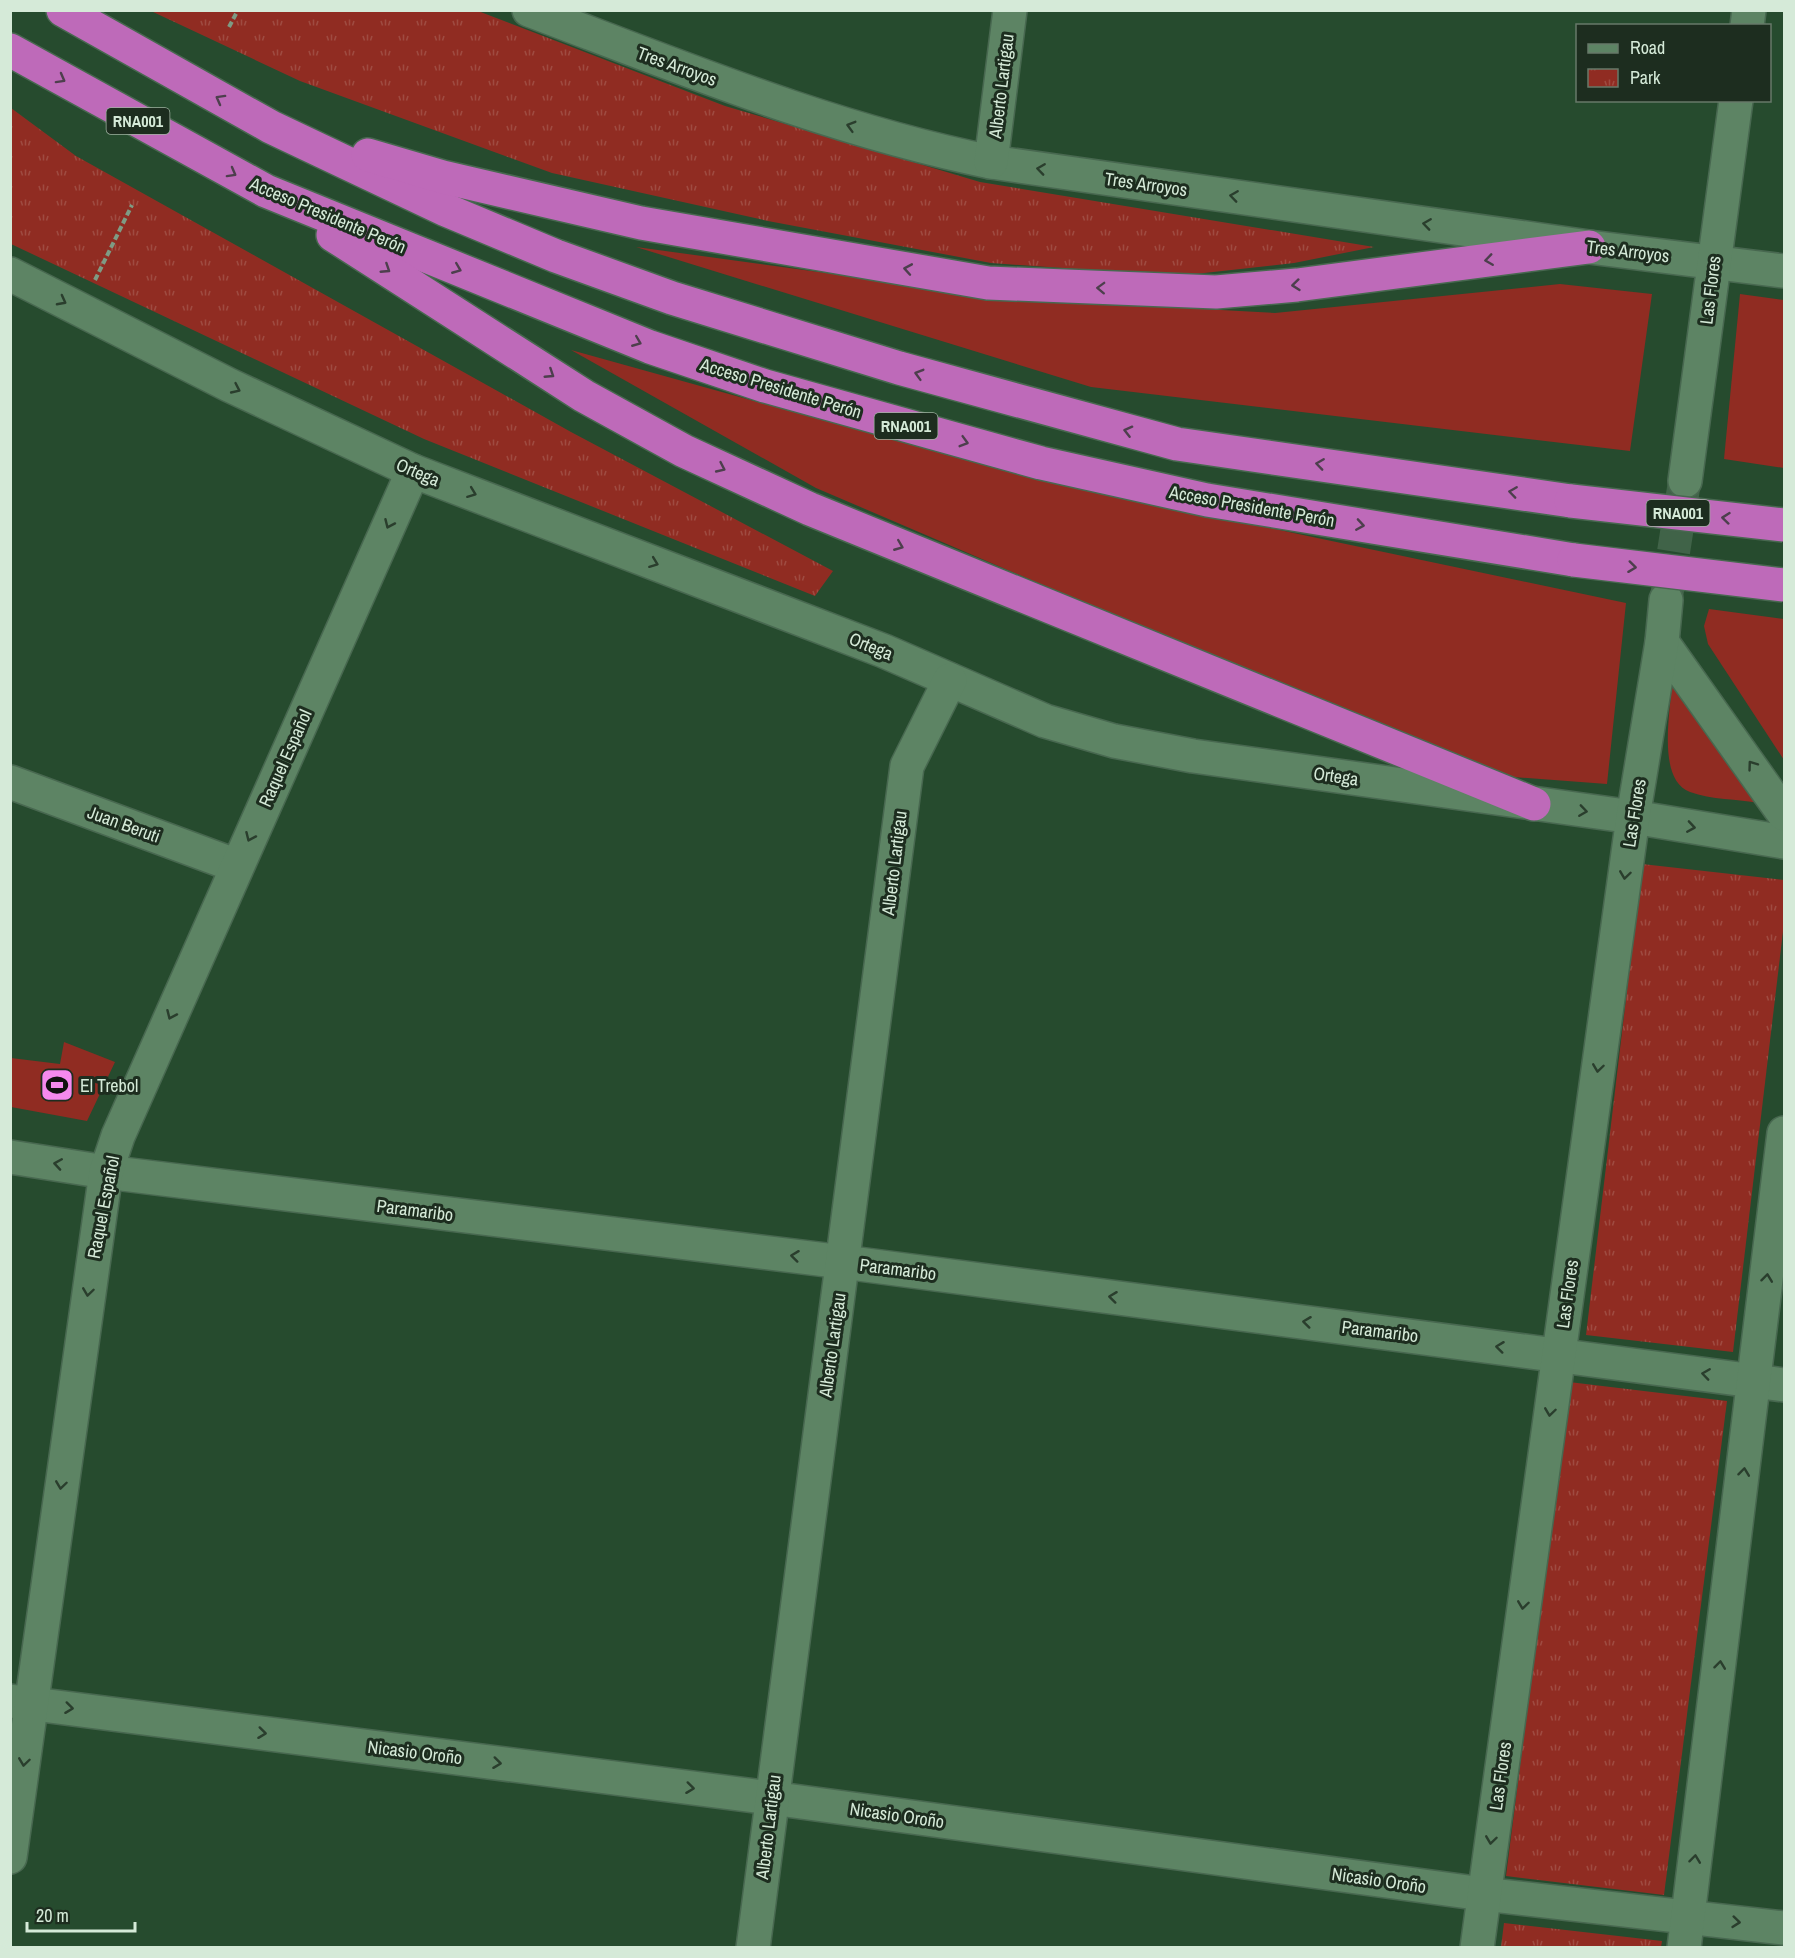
<svg xmlns="http://www.w3.org/2000/svg" width="1795" height="1958" font-family="'Archivo Narrow',sans-serif">
<style>
.grass{fill:#902c22}
.park{fill:url(#park-tufts)}
.lines{fill:none;stroke-linecap:round;stroke-linejoin:round}
.minor-tunnel{stroke:#406348;stroke-width:33;stroke-dasharray:33 16;stroke-linecap:butt}
.minor-casing{stroke:#486850;stroke-width:36}
.highway-casing{stroke:#486850;stroke-width:36}
.path{stroke:#7e9b84;stroke-width:4;stroke-dasharray:6 3;stroke-linecap:butt}
.minor{stroke:#5d8464;stroke-width:33}
.highway{stroke:#be6ab9;stroke-width:33}
.highway-bridge-casing{stroke:#486850;stroke-width:36;stroke-linecap:butt}
.highway-bridge{stroke:#be6ab9;stroke-width:33}
.oneway{stroke:#4d3f4d}
.oneway2{stroke:#2a3e2d}
.labels{text-anchor:middle;dominant-baseline:central;stroke-width:6;stroke-linejoin:round;paint-order:stroke}
.shield{fill:#1d2d1f;stroke:#9eb1a0;stroke-width:1.5}
.shield-label{font-size:16px;font-weight:bold;fill:#d5ead8}
.street-label{font-size:18px;fill:#d5ead8;stroke:#1d2d1f}
.poi-label{font-size:18px;fill:#d5ead8;stroke:#1d2d1f;text-anchor:start}
</style>
<defs>
<pattern id="park-tufts" width="24" height="20" patternUnits="userSpaceOnUse" patternTransform="scale(1.5)"><rect width="24" height="20" fill="#902c22"/><path d="M3 7l-1-3M5 7V3M7 7l1-3M15 17l-1-3M17 17v-4M19 17l1-3" fill="none" stroke="#9f4b41"/></pattern>
</defs>
<rect width="100%" height="100%" fill="#264b2e"/>
<!-- grass -->
<g class="grass">
<polygon points="636,247 1017,299 1275,313 1560,284 1652,294 1630,451 1091,387"/>
<polygon points="1740,294 1784,300 1784,468 1724,459"/>
<polygon points="571,350 1028,477 1626,603 1607,784 1487,775 816,488"/>
<polygon points="1709,609 1784,619 1784,760 1708,644 1704,626"/>
<path d="M1672 684 1759 803C1738 799 1711 800 1690 792 1657 780 1670 713 1672 684Z"/>
<polygon points="64,1042 115,1062 87,1121 11,1107 11,1058 60,1064"/>
</g>
<!-- park -->
<g class="park">
<polygon points="151,11 478,11 725,106 980,182 1374,247 1294,263 1177,276 991,263 768,221 552,173 300,81"/>
<polygon points="11,108 76,156 571,432 833,571 815,596 424,439 11,244"/>
<polygon points="1642,864 1784,880 1784,923 1733,1352 1586,1335"/>
<polygon points="1569,1382 1727,1401 1664,1895 1506,1876"/>
<polygon points="1504,1923 1662,1941 1661,1947 1501,1947"/>
</g>
<g class="lines">
<!-- minor-tunnel -->
<polyline class="minor-tunnel" points="1666,600 1684,485"/>
<!-- minor casing -->
<g class="minor-casing">
<g id="minor">
<path d="M529 10C680 67 832 130 991 162L1589 247 1784 271"/>
<polyline points="1747,26 1749,10"/>
<polyline points="991,162 1010,10"/>
<polyline points="10,274 229,385 413,471 884,651 1045,721 1114,741 1193,756 1633,817 1784,842"/>
<polyline points="1685,481 1736,100"/>
<polyline points="1662,642 1784,814"/>
<polyline points="10,782 237,866"/>
<polyline points="10,1157 106,1172 843,1262 1784,1385"/>
<polyline points="10,1701 771,1798 1483,1894 1784,1928"/>
<polyline points="10,1857 106,1172 118,1136 413,471"/>
<polyline points="753,1948 907,766 950,680"/>
<polyline points="1477,1948 1633,817 1662,642 1666,600"/>
<polyline points="1684,1948 1784,1133"/>
</g>
</g>
<!-- highway casing -->
<g class="highway-casing">
<g id="highway">
<polyline points="63,10 271,127 446,210 556,256 672,298 899,368 1177,444 1571,501"/>
<polyline points="10,50 266,191 650,347 765,386 1041,463 1207,500 1574,560"/>
<polyline points="368,155 443,177 641,223 988,283 1216,292 1297,285 1589,247"/>
<polyline points="333,235 584,396 684,451 810,509 1534,804"/>
</g>
</g>
<!-- path -->
<g class="path">
<polyline points="229,27 238,10"/>
<polyline points="95,280 132,205"/>
</g>
<!-- minor -->
<use href="#minor" class="minor"/>
<!-- highway -->
<use href="#highway" class="highway"/>
<!-- highway-bridge casing -->
<g class="highway-bridge-casing">
<g id="highway-bridge">
<polyline points="1571,501 1784,525"/>
<polyline points="1574,560 1784,585"/>
</g>
</g>
<!-- highway-bridge -->
<use href="#highway-bridge" class="highway-bridge"/>
</g>
<!-- one-way arrows -->
<defs><path id="oneway-chevron" d="M-2-3.5L2.5 0L-2 3.5" fill="none" stroke-width="1.6" stroke-linecap="round" stroke-linejoin="round" transform="scale(1.5)"/></defs>
<g class="oneway">
<use href="#oneway-chevron" transform="translate(61 79) rotate(29)"/>
<use href="#oneway-chevron" transform="translate(220 99) rotate(-151)"/>
<use href="#oneway-chevron" transform="translate(232 173) rotate(29)"/>
<use href="#oneway-chevron" transform="translate(1489 260) rotate(172)"/>
<use href="#oneway-chevron" transform="translate(386 269) rotate(33)"/>
<use href="#oneway-chevron" transform="translate(457 269) rotate(22)"/>
<use href="#oneway-chevron" transform="translate(908 269) rotate(-170)"/>
<use href="#oneway-chevron" transform="translate(1296 285) rotate(174)"/>
<use href="#oneway-chevron" transform="translate(1101 288) rotate(-178)"/>
<use href="#oneway-chevron" transform="translate(637 342) rotate(22)"/>
<use href="#oneway-chevron" transform="translate(550 374) rotate(33)"/>
<use href="#oneway-chevron" transform="translate(919 374) rotate(-164)"/>
<use href="#oneway-chevron" transform="translate(1128 431) rotate(-166)"/>
<use href="#oneway-chevron" transform="translate(964 442) rotate(16)"/>
<use href="#oneway-chevron" transform="translate(1320 464) rotate(-172)"/>
<use href="#oneway-chevron" transform="translate(721 468) rotate(25)"/>
<use href="#oneway-chevron" transform="translate(1513 492) rotate(-172)"/>
<use href="#oneway-chevron" transform="translate(1726 518) rotate(-174)"/>
<use href="#oneway-chevron" transform="translate(1360 525) rotate(9)"/>
<use href="#oneway-chevron" transform="translate(899 546) rotate(22)"/>
<use href="#oneway-chevron" transform="translate(1632 567) rotate(7)"/>
</g>
<g class="oneway2">
<use href="#oneway-chevron" transform="translate(851 126) rotate(-164)"/>
<use href="#oneway-chevron" transform="translate(1041 169) rotate(-172)"/>
<use href="#oneway-chevron" transform="translate(1234 196) rotate(-172)"/>
<use href="#oneway-chevron" transform="translate(1427 224) rotate(-172)"/>
<use href="#oneway-chevron" transform="translate(62 301) rotate(28)"/>
<use href="#oneway-chevron" transform="translate(236 389) rotate(25)"/>
<use href="#oneway-chevron" transform="translate(472 493) rotate(21)"/>
<use href="#oneway-chevron" transform="translate(389 524) rotate(114)"/>
<use href="#oneway-chevron" transform="translate(654 563) rotate(21)"/>
<use href="#oneway-chevron" transform="translate(1752 765) rotate(-126)"/>
<use href="#oneway-chevron" transform="translate(1583 811) rotate(8)"/>
<use href="#oneway-chevron" transform="translate(1691 827) rotate(9)"/>
<use href="#oneway-chevron" transform="translate(250 837) rotate(114)"/>
<use href="#oneway-chevron" transform="translate(1625 875) rotate(98)"/>
<use href="#oneway-chevron" transform="translate(171 1015) rotate(114)"/>
<use href="#oneway-chevron" transform="translate(1598 1068) rotate(98)"/>
<use href="#oneway-chevron" transform="translate(58 1164) rotate(-171)"/>
<use href="#oneway-chevron" transform="translate(795 1256) rotate(-173)"/>
<use href="#oneway-chevron" transform="translate(1767 1278) rotate(-83)"/>
<use href="#oneway-chevron" transform="translate(88 1292) rotate(98)"/>
<use href="#oneway-chevron" transform="translate(1113 1297) rotate(-173)"/>
<use href="#oneway-chevron" transform="translate(1307 1322) rotate(-173)"/>
<use href="#oneway-chevron" transform="translate(1500 1347) rotate(-173)"/>
<use href="#oneway-chevron" transform="translate(1706 1374) rotate(-172)"/>
<use href="#oneway-chevron" transform="translate(1550 1412) rotate(98)"/>
<use href="#oneway-chevron" transform="translate(1744 1472) rotate(-83)"/>
<use href="#oneway-chevron" transform="translate(61 1485) rotate(98)"/>
<use href="#oneway-chevron" transform="translate(1523 1605) rotate(98)"/>
<use href="#oneway-chevron" transform="translate(1720 1665) rotate(-83)"/>
<use href="#oneway-chevron" transform="translate(69 1708) rotate(7)"/>
<use href="#oneway-chevron" transform="translate(262 1733) rotate(7)"/>
<use href="#oneway-chevron" transform="translate(24 1762) rotate(98)"/>
<use href="#oneway-chevron" transform="translate(497 1763) rotate(7)"/>
<use href="#oneway-chevron" transform="translate(690 1788) rotate(7)"/>
<use href="#oneway-chevron" transform="translate(1491 1840) rotate(98)"/>
<use href="#oneway-chevron" transform="translate(1695 1859) rotate(-83)"/>
<use href="#oneway-chevron" transform="translate(1736 1922) rotate(6)"/>
</g>
<!-- icons -->
<defs>
<g id="stadium-square" transform="scale(1.725)"><rect x="-9" y="-9" width="18" height="18" rx="4" fill="#f589ee" stroke="#1d2d1f"/><path d="M0-5a6.5 5 0 1 0 0 10a6.5 5 0 1 0 0-10ZM-3.5-1.8h7v3.6h-7Z" fill="#111"/></g>
</defs>
<g fill-rule="evenodd">
<use href="#stadium-square" x="57" y="1085"/>
</g>
<g class="labels">
<!-- shield labels -->
<g class="shield">
<rect x="106.5" y="108" width="63" height="26" rx="4.5"/>
<rect x="874.5" y="413" width="63" height="26" rx="4.5"/>
<rect x="1646.5" y="500" width="63" height="26" rx="4.5"/>
</g>
<g class="shield-label">
<text x="138" y="121">RNA001</text>
<text x="906" y="426">RNA001</text>
<text x="1678" y="513">RNA001</text>
</g>
<!-- street labels -->
<g class="street-label">
<text transform="translate(677 66) rotate(20)">Tres Arroyos</text>
<text transform="translate(1001 86) rotate(-83)">Alberto Lartigau</text>
<text transform="translate(1146 184) rotate(8)">Tres Arroyos</text>
<text transform="translate(328 215) rotate(23)">Acceso Presidente Perón</text>
<text transform="translate(1628 251) rotate(7)">Tres Arroyos</text>
<text transform="translate(1710 290) rotate(-83)">Las Flores</text>
<text transform="translate(781 388) rotate(17)">Acceso Presidente Perón</text>
<text transform="translate(418 472) rotate(23)">Ortega</text>
<text transform="translate(1252 506) rotate(10)">Acceso Presidente Perón</text>
<text transform="translate(871 646) rotate(22)">Ortega</text>
<text transform="translate(285 758) rotate(-66)">Raquel Español</text>
<text transform="translate(1336 776) rotate(8)">Ortega</text>
<text transform="translate(1634 813) rotate(-81)">Las Flores</text>
<text transform="translate(124 824) rotate(20)">Juan Beruti</text>
<text transform="translate(894 863) rotate(-83)">Alberto Lartigau</text>
<text transform="translate(103 1207) rotate(-79)">Raquel Español</text>
<text transform="translate(415 1210) rotate(7)">Paramaribo</text>
<text transform="translate(898 1269) rotate(7)">Paramaribo</text>
<text transform="translate(1567 1294) rotate(-82)">Las Flores</text>
<text transform="translate(1380 1331) rotate(7)">Paramaribo</text>
<text transform="translate(832 1345) rotate(-82)">Alberto Lartigau</text>
<text transform="translate(415 1752) rotate(7)">Nicasio Oroño</text>
<text transform="translate(1500 1776) rotate(-82)">Las Flores</text>
<text transform="translate(897 1815) rotate(8)">Nicasio Oroño</text>
<text transform="translate(768 1827) rotate(-83)">Alberto Lartigau</text>
<text transform="translate(1379 1880) rotate(8)">Nicasio Oroño</text>
</g>
<!-- poi labels -->
<g class="poi-label">
<text x="80" y="1085">El Trebol</text>
</g>
</g>
<!-- border -->
<rect width="1795" height="1958" fill="none" stroke="#d5ead8" stroke-width="24"/>
<!-- legend -->
<rect x="1576" y="24" width="195" height="78" fill="#1d2d1f" stroke="#677969" stroke-width="1.5"/>
<rect x="1588" y="44" width="30" height="9" fill="#5d8464" stroke="#677969" stroke-width="1.5"/>
<text x="1630" y="54" font-size="18" fill="#d5ead8">Road</text>
<rect x="1588" y="69" width="30" height="18" fill="url(#park-tufts)" stroke="#677969" stroke-width="1.5"/>
<text x="1630" y="84" font-size="18" fill="#d5ead8">Park</text>
<!-- scale -->
<path d="M27 1922v9h108v-9" fill="none" stroke="#d5ead8" stroke-width="3"/>
<text x="36" y="1922" font-size="18" fill="#d5ead8" stroke="#1d2d1f" stroke-width="4.5" paint-order="stroke">20 m</text>
</svg>
